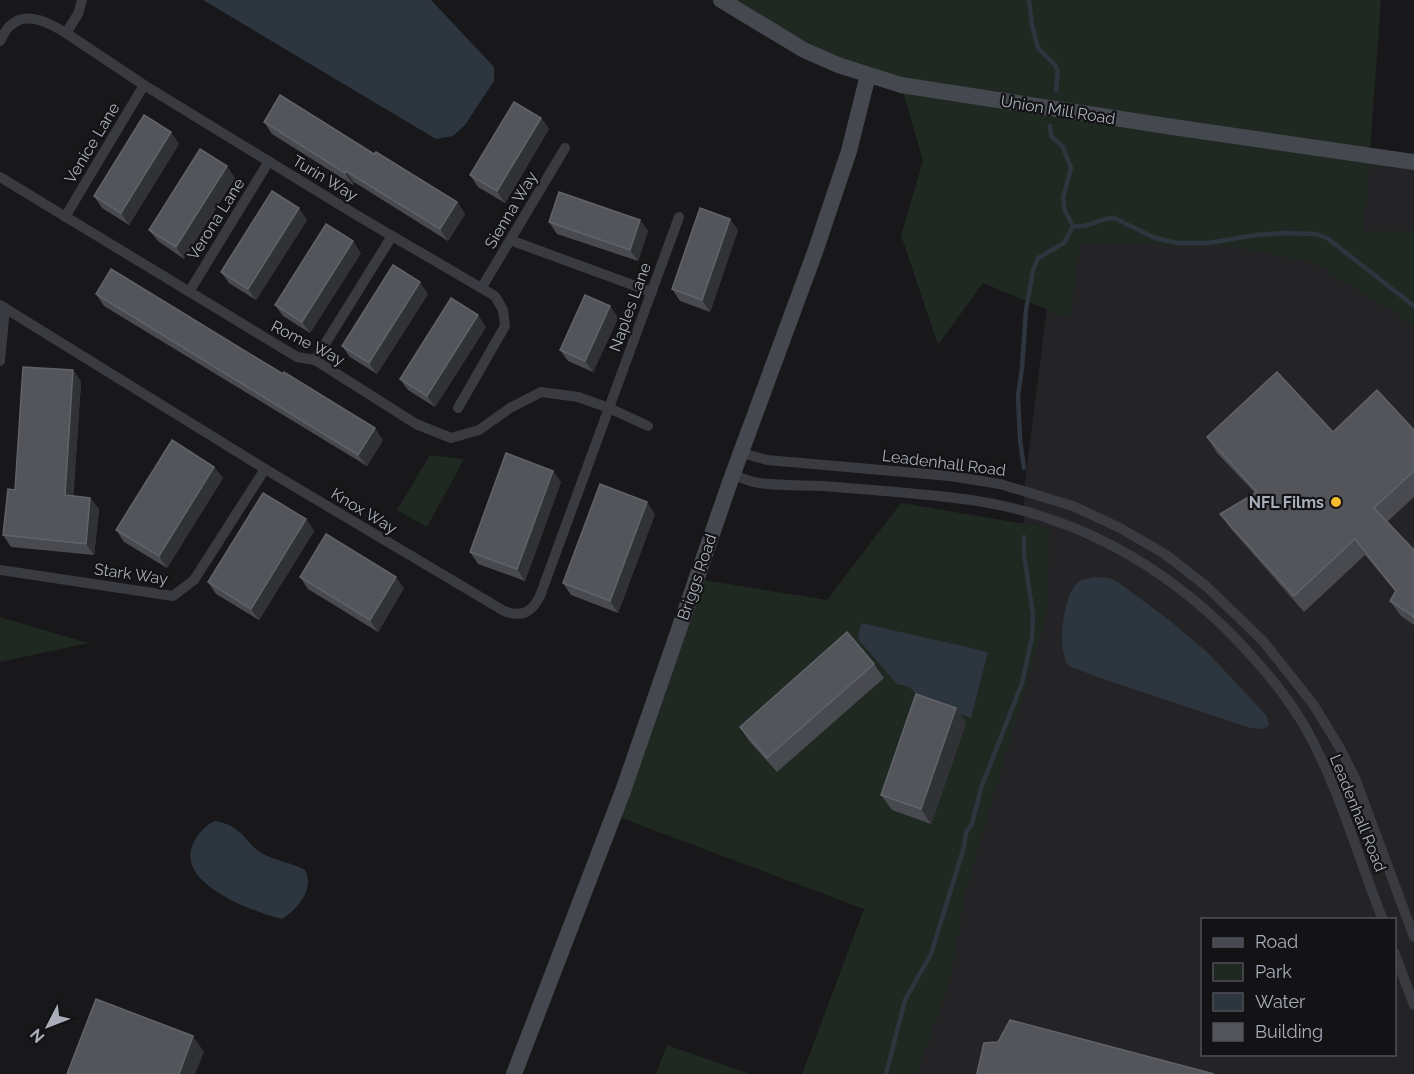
<svg xmlns="http://www.w3.org/2000/svg" width="1414" height="1074" font-family="Raleway,sans-serif">
<style>
.built{fill:#242427;fill-rule:evenodd}
.green{fill:#1f2821}
.water{fill:#2d363f}
.lines{fill:none;stroke-linecap:round;stroke-linejoin:round}
.stream{stroke:#2d363f;stroke-width:4.5}
.street{stroke:#3a3b41;stroke-width:10}
.secondary{stroke:#46484f;stroke-width:16}
.wall{fill:#494a4f}
.shaded-wall{fill:#313235}
.building{fill:#54555b;stroke:#61636a;stroke-width:1.5}
.poi-dot{fill:#f9bc31;stroke:#131315;stroke-width:2}
.labels{text-anchor:middle;dominant-baseline:central;stroke-width:4.5;stroke-linejoin:round;paint-order:stroke}
.street-label{font-size:16px;fill:#a9aeba;stroke:#131315}
.poi-label{font-size:16px;font-weight:bold;fill:#a9aeba;stroke:#131315;text-anchor:end}
</style>
<rect width="100%" height="100%" fill="#18181a"/>
<!-- built -->
<path class="built" d="M1133 121 1414 162V1074H883L1025 643 1024 490 1049 291ZM1202 920H1394V1054H1202Z"/>
<!-- green -->
<g class="green">
<polygon points="729,0 1381,0 1364,231 1414,231 1414,325 1314,263 1238,247 1080,244 1070,319 983,283 938,345 901,235 923,161 901,85 868,75"/>
<polygon points="430,455 464,459 427,527 397,510"/>
<polygon points="901,503 1050,528 1046,618 966,890 950,980 917,1074 802,1074 864,909 608,813 697,579 827,600"/>
<polygon points="0,617 81,641 89,643 0,662"/>
<polygon points="667,1045 750,1074 656,1074"/>
</g>
<!-- water -->
<g class="water">
<polygon points="203,0 431,0 494,67 494,81 465,125 453,136 436,139"/>
<path d="M1095 577 1109 578 1119 583 1169 620 1207 652 1266 715 1269 725 1263 729 1250 728 1097 677 1069 666C1056 650 1063 597 1077 583 1082 579 1089 578 1095 577Z"/>
<path d="M861 623 988 652 971 718 919 699C915 691 908 684 898 685L858 639Z"/>
<path d="M215 821C245 826 244 844 265 855 278 861 292 863 305 870 315 888 298 909 282 919 254 912 175 884 193 844 197 835 205 825 215 821Z"/>
</g>
<g class="lines">
<!-- stream -->
<g class="stream">
<polyline points="1029,0 1032,25 1038,48 1055,65 1058,71 1056,90"/>
<path d="M1073 226C1093 228 1100 217 1114 218L1155 238 1178 243H1208L1256 235 1285 233 1316 234 1327 238 1414 306"/>
<polyline points="1024,468 1020,440 1018,396 1022,368 1026,310 1033,270 1038,258 1064,243 1073,226 1065,211 1063,198 1071,168 1063,147 1051,136 1050,126"/>
<polyline points="886,1074 905,1000 931,954 964,847 966,833 972,824 981,788 1022,683 1032,637 1033,615 1024,554 1024,537"/>
</g>
<!-- street -->
<g class="street">
<polyline points="82,0 78,14 66,33 144,85 358,216 495,296 503,310 505,326 458,408"/>
<path d="M0 41C3 36 6 28 11 25 27 10 51 24 66 33"/>
<polyline points="0,177 297,357 315,360 416,424 451,438 479,430 510,408 541,392 578,397 609,408 648,426"/>
<polyline points="65,217 144,85"/>
<polyline points="510,240 652,292"/>
<polyline points="482,287 565,148"/>
<polyline points="189,292 269,161"/>
<path d="M0 305 265 469 504 611C522 618 532 612 540 596L679 217"/>
<polyline points="315,360 392,236"/>
<polyline points="0,361 5,308"/>
<polyline points="742,453 767,460 950,476 1000,484 1073,506 1120,528 1165,554 1206,586 1263,641 1313,704 1340,748 1355,778 1414,937"/>
<path d="M734 475C742 478 751 482 759 483 780 486 802 485 823 486 872 490 922 493 971 500 1074 515 1163 564 1235 638 1261 665 1286 694 1305 727 1339 787 1357 855 1383 920"/>
<polyline points="0,570 173,596 194,580 265,469"/>
<polyline points="1394,952 1414,1005"/>
</g>
<!-- secondary -->
<g class="secondary">
<polyline points="721,0 804,50 838,65 901,85 1173,127 1414,162"/>
<polyline points="514,1074 623,791 730,482 815,252 849,151 868,75"/>
</g>
</g>
<!-- wall -->
<g class="wall">
<polygon points="541,118 549,129 505,203 478,187 470,175"/>
<polygon points="264,122 374,154 457,202 465,214 448,241 354,182 353,185 272,134"/>
<polygon points="179,144 129,225 102,208 94,196"/>
<polygon points="235,178 184,259 158,241 149,230"/>
<polygon points="307,220 256,300 229,283 221,272"/>
<polygon points="640,220 648,231 638,261 557,234 549,222"/>
<polygon points="738,230 710,312 680,301 672,289"/>
<polygon points="361,253 310,333 283,316 275,305"/>
<polygon points="96,294 283,374 383,440 367,466 104,306"/>
<polygon points="428,294 377,374 350,357 342,346"/>
<polygon points="610,306 618,318 593,372 568,361 560,350"/>
<polygon points="486,327 435,407 408,390 400,379"/>
<polygon points="73,370 81,382 73,496 90,498 99,509 94,555 11,547 3,535 15,490"/>
<polygon points="1414,430 1414,497 1387,522 1414,550 1414,625 1401,616 1390,601 1396,592 1365,555 1304,612 1231,529 1220,514 1255,493 1217,453 1207,437 1333,432"/>
<polygon points="214,467 223,478 167,568 124,542 116,530"/>
<polygon points="561,482 525,581 478,564 470,552"/>
<polygon points="655,514 618,613 571,595 563,583"/>
<polygon points="306,519 314,531 259,620 216,594 208,582"/>
<polygon points="300,577 404,588 378,632 308,589"/>
<polygon points="874,664 884,678 777,772 749,741 740,727"/>
<polygon points="956,708 966,723 931,824 892,810 881,795"/>
</g>
<!-- shaded-wall -->
<g class="shaded-wall">
<polygon points="541,118 549,129 505,203 497,191"/>
<polygon points="171,132 179,144 129,225 121,213"/>
<polygon points="227,166 235,178 184,259 176,247"/>
<polygon points="346,171 354,182 353,185 345,173"/>
<polygon points="457,202 465,214 448,241 440,229"/>
<polygon points="299,208 307,220 256,300 248,289"/>
<polygon points="730,219 738,230 710,312 702,300"/>
<polygon points="640,220 648,231 638,261 630,250"/>
<polygon points="353,241 361,253 310,333 302,322"/>
<polygon points="420,282 428,294 377,374 369,363"/>
<polygon points="610,306 618,318 593,372 585,361"/>
<polygon points="478,315 486,327 435,407 427,396"/>
<polygon points="73,370 81,382 73,506 65,495"/>
<polygon points="375,428 383,440 367,466 358,455"/>
<polygon points="214,467 223,478 167,568 159,556"/>
<polygon points="553,471 561,482 525,581 517,569"/>
<polygon points="90,498 99,509 94,555 86,544"/>
<polygon points="647,502 655,514 618,613 610,601"/>
<polygon points="306,519 314,531 259,620 251,609"/>
<polygon points="396,577 404,588 378,632 370,620"/>
<polygon points="956,708 966,723 931,824 921,809"/>
<polygon points="193,1036 204,1052 195,1074 179,1074"/>
</g>
<!-- building -->
<g class="building">
<polygon points="280,95 374,154 376,152 457,202 440,229 346,171 345,173 264,122"/>
<polygon points="514,102 541,118 497,191 470,175"/>
<polygon points="144,115 171,132 121,213 94,196"/>
<polygon points="200,149 227,166 176,247 149,230"/>
<polygon points="272,191 299,208 248,289 221,272"/>
<polygon points="559,192 640,220 630,250 549,222"/>
<polygon points="700,208 730,219 702,300 672,289"/>
<polygon points="326,224 353,241 302,322 275,305"/>
<polygon points="393,265 420,282 369,363 342,346"/>
<polygon points="111,269 283,374 284,372 375,428 358,455 96,294"/>
<polygon points="585,295 610,306 585,361 560,350"/>
<polygon points="451,298 478,315 427,396 400,379"/>
<polygon points="23,367 73,370 65,495 90,498 86,544 3,535 8,489 15,490"/>
<polygon points="1277,372 1333,432 1377,390 1414,430 1414,471 1374,508 1414,550 1414,618 1412,615 1390,601 1396,591 1355,539 1294,596 1220,514 1257,492 1207,437"/>
<polygon points="172,440 214,467 159,556 116,530"/>
<polygon points="506,453 553,471 517,569 470,552"/>
<polygon points="600,484 647,502 610,601 563,583"/>
<polygon points="263,493 306,519 251,609 208,582"/>
<polygon points="326,534 396,577 370,620 300,577"/>
<polygon points="847,632 874,664 767,758 740,727"/>
<polygon points="916,694 956,708 921,809 881,795"/>
<polygon points="96,999 193,1036 179,1074 67,1074"/>
<polygon points="1010,1020 1214,1074 979,1074 977,1073 984,1043 998,1042"/>
</g>
<!-- markers -->
<circle class="poi-dot" cx="1336" cy="502" r="6"/>
<g class="labels">
<!-- street labels -->
<g class="street-label">
<text transform="translate(1058 110) rotate(9)">Union Mill Road</text>
<text transform="translate(92 143) rotate(-59)">Venice Lane</text>
<text transform="translate(325 178) rotate(31)">Turin Way</text>
<text transform="translate(511 210) rotate(-59)">Sienna Way</text>
<text transform="translate(216 219) rotate(-58)">Verona Lane</text>
<text transform="translate(630 307) rotate(-70)">Naples Lane</text>
<text transform="translate(308 343) rotate(27)">Rome Way</text>
<text transform="translate(944 463) rotate(7)">Leadenhall Road</text>
<text transform="translate(364 511) rotate(31)">Knox Way</text>
<text transform="translate(131 574) rotate(8)">Stark Way</text>
<text transform="translate(697 577) rotate(-71)">Briggs Road</text>
<text transform="translate(1358 813) rotate(68)">Leadenhall Road</text>
</g>
<!-- poi labels -->
<g class="poi-label">
<text x="1324" y="502">NFL Films</text>
</g>
</g>
<!-- legend -->
<rect x="1201" y="918" width="195" height="138" fill="#131315" stroke="#4f5157" stroke-width="1.5"/>
<rect x="1213" y="938" width="30" height="9" fill="#46484f" stroke="#4f5157" stroke-width="1.5"/>
<text x="1255" y="948" font-size="18" fill="#a9aeba">Road</text>
<rect x="1213" y="963" width="30" height="18" fill="#1f2821" stroke="#4f5157" stroke-width="1.5"/>
<text x="1255" y="978" font-size="18" fill="#a9aeba">Park</text>
<rect x="1213" y="993" width="30" height="18" fill="#2d363f" stroke="#4f5157" stroke-width="1.5"/>
<text x="1255" y="1008" font-size="18" fill="#a9aeba">Water</text>
<rect x="1213" y="1023" width="30" height="18" fill="#54555b" stroke="#4f5157" stroke-width="1.5"/>
<text x="1255" y="1038" font-size="18" fill="#a9aeba">Building</text>
<!-- north arrow -->
<g transform="translate(48 1026) rotate(228)" stroke="#131315" stroke-width="4.5" paint-order="stroke">
<path d="M0-4.5L10 22L0 15L-10 22Z" fill="#a9aeba"/>
<text y="-9" font-size="16" font-weight="bold" text-anchor="middle" fill="#a9aeba">N</text>
</g>
</svg>
